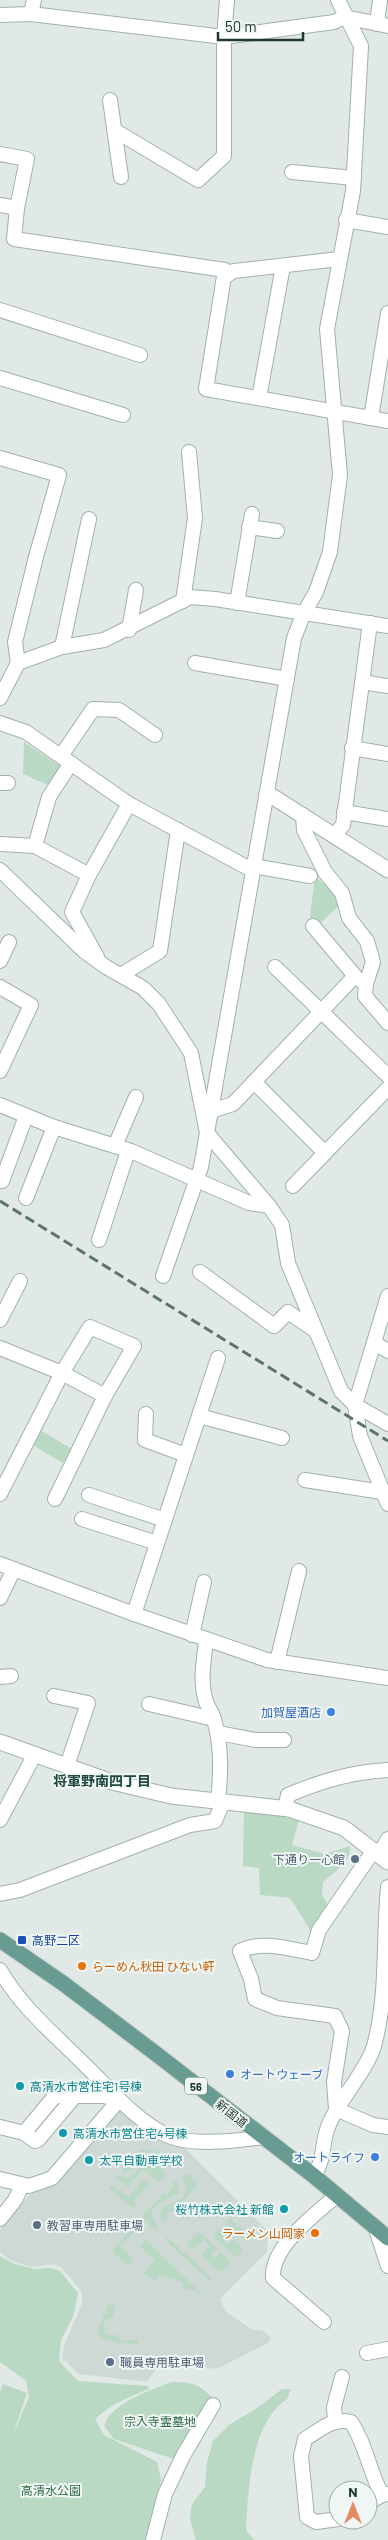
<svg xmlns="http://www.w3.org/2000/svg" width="388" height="2540" font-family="Barlow,'Noto Sans JP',sans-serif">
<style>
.built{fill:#ced9d5}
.green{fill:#bad9c4}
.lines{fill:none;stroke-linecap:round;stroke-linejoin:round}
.minor-casing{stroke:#a3b0ad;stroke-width:16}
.tertiary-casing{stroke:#a3b0ad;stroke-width:17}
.primary-casing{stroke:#bdc3c2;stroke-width:17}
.minor{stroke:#fff;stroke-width:14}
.tertiary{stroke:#fff;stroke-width:15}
.primary{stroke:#689b91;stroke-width:15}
.rail{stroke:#5c736f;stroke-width:3;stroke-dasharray:10 5;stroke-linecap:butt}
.shop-dot{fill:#3f7fe0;stroke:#f0f6f3;stroke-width:2}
.service-dot{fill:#5c6f8a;stroke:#f0f6f3;stroke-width:2}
.transit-dot{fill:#1a4fb4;stroke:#f0f6f3;stroke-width:2}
.food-dot{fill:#e8710a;stroke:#f0f6f3;stroke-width:2}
.culture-dot{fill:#0f9aa8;stroke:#f0f6f3;stroke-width:2}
.labels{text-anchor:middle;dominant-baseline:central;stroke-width:4;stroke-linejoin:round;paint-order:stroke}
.shield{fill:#f0f6f3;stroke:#60716d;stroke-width:1}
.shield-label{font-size:11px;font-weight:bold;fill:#223833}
.shop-label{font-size:12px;fill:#366cbe;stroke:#f0f6f3;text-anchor:end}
.service-label{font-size:12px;fill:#4e5e75;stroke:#f0f6f3;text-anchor:start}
.transit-label{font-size:12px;fill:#164399;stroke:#f0f6f3;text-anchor:start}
.food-label{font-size:12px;fill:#c56008;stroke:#f0f6f3;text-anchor:start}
.culture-label{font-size:12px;fill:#0d838f;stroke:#f0f6f3;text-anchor:start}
.street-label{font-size:12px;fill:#223833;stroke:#f0f6f3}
.park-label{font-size:12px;fill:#306a4a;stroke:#f0f6f3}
.neighbourhood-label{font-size:14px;font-weight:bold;fill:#204840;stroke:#f0f6f3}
</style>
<rect width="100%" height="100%" fill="#e0e9e6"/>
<!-- built -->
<polygon class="built" points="120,2107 180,2143 268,2231 267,2252 221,2298 221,2301 225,2311 251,2329 264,2331 271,2338 268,2343 217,2369 161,2362 147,2382 79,2374 62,2358 65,2343 82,2304 82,2292 61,2267 54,2264 33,2267 11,2261 0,2252 0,2230 14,2210"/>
<!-- green -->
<g class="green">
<polygon points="24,742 63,768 48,785 23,774"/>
<polygon points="315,876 338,896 340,905 317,926 310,917"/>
<polygon points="40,1430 72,1449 63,1463 31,1444"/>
<path d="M244 1809 299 1820 292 1845 325 1854 350 1846C351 1863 335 1871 323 1882L322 1895 330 1909 312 1933 290 1898 260 1895 259 1868 243 1866Z"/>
<path d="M144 2149C154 2150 170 2154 173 2165L168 2167 156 2155 145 2151 136 2157 132 2170 123 2172 122 2169 136 2152Z"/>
<path d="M147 2157 164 2171V2177L160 2181 156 2180 143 2169 128 2187 115 2178 116 2175C131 2181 137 2176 140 2161Z"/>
<polygon points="188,2174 197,2183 197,2186 173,2212 171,2211 166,2216 168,2218 163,2222 160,2215 162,2208 183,2198 186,2186 181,2175"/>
<polygon points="143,2180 152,2186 148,2186 134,2201 136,2205 133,2208 109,2188 113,2185 128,2197"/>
<path d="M176 2181 179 2185V2192C170 2203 139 2200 159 2228L153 2229 142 2219 143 2215 164 2193 166 2195 174 2186 172 2184Z"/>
<polygon points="229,2218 248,2234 248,2243 226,2224"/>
<polygon points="131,2229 134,2232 120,2246 133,2259 128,2266 113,2252 113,2249"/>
<polygon points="218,2229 222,2229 229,2236 224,2242 227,2245 233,2239 242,2248 242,2252 239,2256 235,2256 214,2237"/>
<polygon points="197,2233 200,2233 217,2248 211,2254 215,2258 221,2252 231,2263 221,2272 216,2270 201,2256 210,2246 204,2240 194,2250 187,2243"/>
<polygon points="166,2237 169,2238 211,2278 211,2282 166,2241"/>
<polygon points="146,2240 200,2292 182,2288 183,2282 158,2275 156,2281 143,2274 155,2260 140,2246"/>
<path d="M0 2256 12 2263 34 2269 51 2268 60 2271 78 2293 73 2317 61 2340 59 2361 78 2381 148 2386 149 2389C129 2397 111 2404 95 2419L104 2435 157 2462 161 2480 147 2540H0V2392L3 2384 27 2393 12 2437 29 2397 26 2381 0 2362Z"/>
<polygon points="114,2305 116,2309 112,2317 104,2322 104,2332 109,2335 117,2335 122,2341 138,2340 137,2345 105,2340 98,2334 98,2329 108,2306"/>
<path d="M171 2382C188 2382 200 2383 212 2398L174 2459 114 2439 104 2426C112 2402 150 2391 171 2382Z"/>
<path d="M282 2389H291L287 2399C251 2422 248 2490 246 2530L254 2540H196L190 2519 192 2504 205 2487 207 2462 213 2441 230 2424 256 2409Z"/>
</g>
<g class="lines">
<!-- minor casing -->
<g class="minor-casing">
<g id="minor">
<polyline points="31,14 34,0"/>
<polyline points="0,15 31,14 224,37 334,22 345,17 388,26"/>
<polyline points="377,24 380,0"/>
<polyline points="110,100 121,177"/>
<polyline points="114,130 198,180 224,156 224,37 227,0"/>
<polyline points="0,154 27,159 17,208"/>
<polyline points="292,172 354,178"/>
<polyline points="0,205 17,208 14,239 225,270 206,389 388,421"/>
<polyline points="346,220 388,227"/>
<polyline points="224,277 234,271 339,259"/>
<polyline points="0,310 140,355"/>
<polyline points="0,378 123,415"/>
<polyline points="259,398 283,266"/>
<polyline points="371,418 388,313"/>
<polyline points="0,458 59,475 36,557 15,642 18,663"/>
<polyline points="249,527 277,531"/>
<polyline points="183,601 195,518 189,452"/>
<polyline points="237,603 252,514"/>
<polyline points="129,630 136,590"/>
<polyline points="62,647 89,519"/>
<polyline points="195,663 287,679"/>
<polyline points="362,682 388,686"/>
<polyline points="0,698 18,663 62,647 104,640 190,597 215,599 388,626"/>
<polyline points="0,723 26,732 129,804 252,870"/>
<polyline points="352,748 388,754"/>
<polyline points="61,756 93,709 119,710 155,735"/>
<polyline points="0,783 8,783"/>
<polyline points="344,812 388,819"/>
<polyline points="303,815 304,830 325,872 342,893 349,918 367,941 373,962 366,984"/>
<polyline points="335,834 343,825 370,623"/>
<polyline points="0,844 35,846 89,875"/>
<polyline points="35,846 49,797 71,763"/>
<polyline points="253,866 310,876"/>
<polyline points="0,870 84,951 106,967 143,988 159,1004 191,1053 207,1133 269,1206"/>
<polyline points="97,957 72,912 89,875 129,804"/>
<polyline points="0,961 9,942"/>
<polyline points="275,967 388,1076"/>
<polyline points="121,975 160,951 178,830"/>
<polyline points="360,980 366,984 365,996 388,1023"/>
<polyline points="0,987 31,1005 0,1071"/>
<polyline points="254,1082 325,1153"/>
<polyline points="0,1105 54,1127 131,1151 249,1203 269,1206 282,1225 288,1263 341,1391 355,1405 388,1424"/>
<polyline points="211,1111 233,1104 355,976 313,926"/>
<polyline points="115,1146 136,1097"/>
<polyline points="2,1181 26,1116"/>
<polyline points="293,1186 388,1088"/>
<polyline points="26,1198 54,1127"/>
<polyline points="99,1240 128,1151"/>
<polyline points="200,1272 274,1326 288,1312 316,1331"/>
<polyline points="163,1276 201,1167 294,638 304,613 316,592 330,552 340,475 327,329 353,191 361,46 338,0"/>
<polyline points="388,1296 355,1405 360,1436 388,1504"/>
<polyline points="0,1320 20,1281"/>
<polyline points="374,1343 388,1351"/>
<polyline points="0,1348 62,1373 105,1396 55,1499"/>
<polyline points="146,1414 145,1440 186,1455"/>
<polyline points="199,1416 282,1438"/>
<polyline points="305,1480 382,1492"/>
<polyline points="0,1494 62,1373 90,1327 134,1346 105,1396"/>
<polyline points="89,1495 165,1520"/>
<polyline points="82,1519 157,1543"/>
<polyline points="0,1564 134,1614 267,1660 388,1678"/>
<polyline points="0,1598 14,1569"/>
<polyline points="134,1614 218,1358"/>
<polyline points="192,1635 204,1582"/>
<path d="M206 1640C204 1659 200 1680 205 1698 206 1705 211 1710 213 1716 222 1745 221 1772 218 1802"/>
<polyline points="277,1662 299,1571"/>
<polyline points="0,1677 11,1676"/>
<polyline points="54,1696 88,1703 67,1766"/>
<polyline points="149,1704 214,1719"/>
<polyline points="218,1733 256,1740 284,1740"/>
<path d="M285 1809 288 1795C322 1781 351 1772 388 1770"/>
<polyline points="0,1820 35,1754"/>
<path d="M374 1850 319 1930 312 1953C289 1949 262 1940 240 1951L251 1979 255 1999 277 2008 335 2016 342 2031 334 2082 336 2109 373 2125 388 2127"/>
<polyline points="379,1854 388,1839"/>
<polyline points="0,1894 20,1890 190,1825 215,1821 223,1802"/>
<path d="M0 1970C21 2007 54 2034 84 2064 109 2088 133 2118 164 2134 189 2147 236 2141 263 2137"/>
<polyline points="0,2127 24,2133 55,2096 104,2096 119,2100"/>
<polyline points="24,2133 35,2141 38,2140 75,2096"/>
<path d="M314 2176C326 2157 321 2140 330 2122 341 2098 368 2068 374 2046 388 1995 383 1940 388 1887"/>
<polyline points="0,2179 29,2186 52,2178 119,2100"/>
<polyline points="0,2219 15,2200 22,2186"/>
<polyline points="376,2229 388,2266"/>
<path d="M324 2322 273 2278C271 2246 315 2215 337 2195"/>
<polyline points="367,2353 388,2349"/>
<polyline points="335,2422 334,2407 342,2377"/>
<polyline points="368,2503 382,2495 388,2494"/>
<path d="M338 2519 316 2522 307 2517 301 2456 305 2439C320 2430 333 2417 351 2422 366 2444 369 2471 382 2495"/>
<polyline points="153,2540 165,2494 183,2456 213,2405"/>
</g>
</g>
<!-- tertiary casing -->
<g class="tertiary-casing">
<g id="tertiary">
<polyline points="267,793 388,870"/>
<polyline points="0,1742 112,1782 171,1796 289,1809 344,1828 388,1862"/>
</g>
</g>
<!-- primary casing -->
<g class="primary-casing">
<polyline id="primary" points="0,1940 64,1984 155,2053 314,2176 388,2238"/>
</g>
<!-- minor -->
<use href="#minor" class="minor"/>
<!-- tertiary -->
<use href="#tertiary" class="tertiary"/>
<!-- primary -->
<use href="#primary" class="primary"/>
<!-- rail -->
<polyline class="rail" points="0,1201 388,1441"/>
</g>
<!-- markers -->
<g class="shop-dot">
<circle cx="331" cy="1712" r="5"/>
<circle cx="230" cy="2074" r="5"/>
<circle cx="375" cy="2157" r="5"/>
</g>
<g class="service-dot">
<circle cx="355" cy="1859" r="5"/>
<circle cx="37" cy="2225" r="5"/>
<circle cx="110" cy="2362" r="5"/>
</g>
<rect class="transit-dot" x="17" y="1935" width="10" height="10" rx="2.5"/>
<g class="food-dot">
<circle cx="82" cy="1966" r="5"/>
<circle cx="315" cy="2233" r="5"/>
</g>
<g class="culture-dot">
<circle cx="20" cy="2086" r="5"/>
<circle cx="63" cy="2133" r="5"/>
<circle cx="89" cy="2160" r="5"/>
<circle cx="284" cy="2209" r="5"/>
</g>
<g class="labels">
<!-- shield labels -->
<rect class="shield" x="185" y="2077.5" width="22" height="17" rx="4"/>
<g class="shield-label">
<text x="196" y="2086">56</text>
</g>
<!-- shop labels -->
<g class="shop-label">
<text x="321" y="1712">加賀屋酒店</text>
<text x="240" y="2074" text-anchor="start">オートウェーブ</text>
<text x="365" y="2157">オートライフ</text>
</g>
<!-- service labels -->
<g class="service-label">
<text x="345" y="1859" text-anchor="end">下通り一心館</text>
<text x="47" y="2225">教習車専用駐車場</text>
<text x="120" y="2362">職員専用駐車場</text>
</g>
<!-- transit labels -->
<g class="transit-label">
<text x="32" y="1940">高野二区</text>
</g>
<!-- food labels -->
<g class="food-label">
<text x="92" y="1966">らーめん秋田 ひない軒</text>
<text x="305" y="2233" text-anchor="end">ラーメン山岡家</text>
</g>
<!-- culture labels -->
<g class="culture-label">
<text x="30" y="2086">高清水市営住宅1号棟</text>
<text x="73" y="2133">高清水市営住宅4号棟</text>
<text x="99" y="2160">太平自動車学校</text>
<text x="274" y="2209" text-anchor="end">桜竹株式会社 新館</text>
</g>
<!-- street labels -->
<g class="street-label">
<text transform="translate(232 2113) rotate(38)">新国道</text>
</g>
<!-- park labels -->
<g class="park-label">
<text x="160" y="2421">宗入寺霊墓地</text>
<text x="51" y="2490">高清水公園</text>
</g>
<!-- neighbourhood labels -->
<g class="neighbourhood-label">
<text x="102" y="1780">将軍野南四丁目</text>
</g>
</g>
<!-- north arrow -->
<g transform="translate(353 2505)"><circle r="24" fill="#f0f6f3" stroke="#9eaaa6"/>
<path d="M0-4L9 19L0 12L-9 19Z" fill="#e48a63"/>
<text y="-8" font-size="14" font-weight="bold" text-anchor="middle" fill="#223833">N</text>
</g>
<!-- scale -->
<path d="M218 32v8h85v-8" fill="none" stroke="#223833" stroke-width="2.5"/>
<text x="225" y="32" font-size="15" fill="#223833" stroke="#f0f6f3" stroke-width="4" paint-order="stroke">50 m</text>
</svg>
